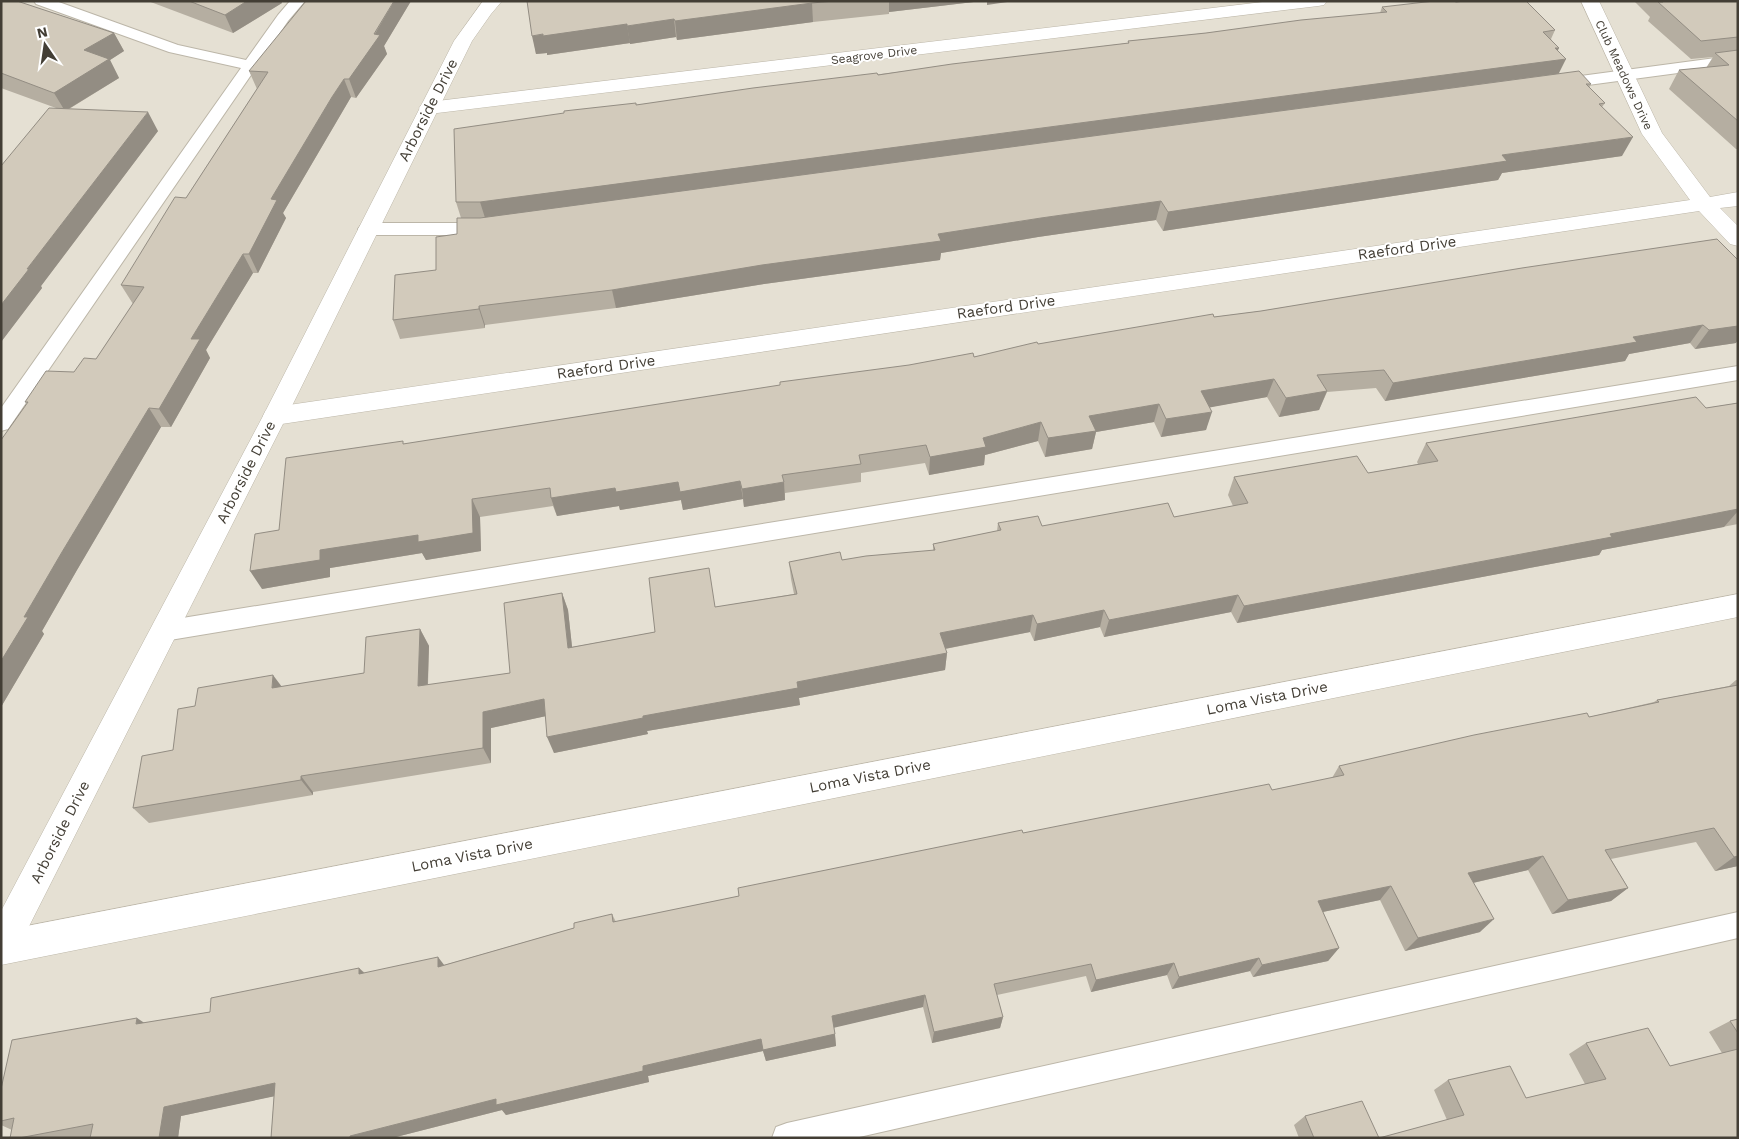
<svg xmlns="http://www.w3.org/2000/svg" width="1739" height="1139" font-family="'Work Sans',sans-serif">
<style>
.residential{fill:#e5e0d3}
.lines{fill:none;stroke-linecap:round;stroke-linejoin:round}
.service-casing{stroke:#bcb6a8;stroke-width:2}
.minor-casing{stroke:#bcb6a8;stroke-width:1}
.tertiary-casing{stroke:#bcb6a8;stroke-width:1}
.service{fill:#fff;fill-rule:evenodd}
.minor{fill:#fff;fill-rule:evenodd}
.tertiary{fill:#fff;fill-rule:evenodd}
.wall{fill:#b5aea1}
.shaded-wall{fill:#938d83}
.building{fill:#d2cabb;stroke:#938d83}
.labels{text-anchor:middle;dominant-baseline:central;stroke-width:4;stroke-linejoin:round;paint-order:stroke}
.far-street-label{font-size:12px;fill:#433e35;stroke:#fff}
.street-label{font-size:15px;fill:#433e35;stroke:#fff}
</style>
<rect width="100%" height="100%" fill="#f1eee5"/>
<!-- residential -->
<rect class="residential" x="1" y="1" width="1737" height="1137"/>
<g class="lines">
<!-- service casing -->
<g class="service-casing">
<g id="service">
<polygon points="34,1 56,1 178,45 246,60 278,15 290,1 305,1 288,21 8,429 1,431 1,408 241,68 169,52 36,4"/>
<polygon points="1738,55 1738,65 1558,89 1552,87 1550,84 1552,81 1558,79"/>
<polygon points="367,223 488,223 494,225 497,229 494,233 488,235 367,235 361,233 358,229 361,225"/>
<polygon points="1738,366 1738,380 164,641 156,638 152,631 156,624 164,621"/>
<polygon points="1738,912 1738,938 855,1138 772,1138 776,1127 787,1123"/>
</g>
</g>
<!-- minor casing -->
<g class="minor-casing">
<g id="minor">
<polygon points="1271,1 1327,1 1324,5 1318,6 429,114 422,112 419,108 422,104 429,102"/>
<polygon points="1581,1 1599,1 1662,133 1710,197 1738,192 1738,206 1720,208 1738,226 1738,246 1730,244 1699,211 275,425 266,422 263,416 266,410 275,407 1690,200 1642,134"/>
<polygon points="1738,594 1738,617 1,965 1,931"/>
</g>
</g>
<!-- tertiary casing -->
<g class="tertiary-casing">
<polygon id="tertiary" points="483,1 502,1 491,14 472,41 287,416 13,958 1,963 1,911 263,416 454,41"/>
</g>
<!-- service -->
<use href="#service" class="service"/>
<!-- minor -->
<use href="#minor" class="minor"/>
<!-- tertiary -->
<use href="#tertiary" class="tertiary"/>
</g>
<!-- wall -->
<g class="wall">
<polygon points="1,1 114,33 124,51 110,60 119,78 69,109 158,131 41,286 42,288 1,342 56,108 1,88"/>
<polygon points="148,1 281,1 282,3 233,33"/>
<polygon points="411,1 384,46 387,54 356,98 351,97 283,213 286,218 258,273 253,273 206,350 210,358 171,427 161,427 77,570 42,631 44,634 1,707 27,403 25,402 96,359 133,304 121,285 186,198 257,89 249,71"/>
<polygon points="527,1 982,1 889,12 889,14 813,22 677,40 676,37 630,44 630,43 547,55 547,53 536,54"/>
<polygon points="1634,1 1738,1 1738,149 1736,149 1669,89 1679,70 1706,68 1713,57 1691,59 1648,21 1650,17"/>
<polygon points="1456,2 1555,30 1551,39 1558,50 1559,74 1591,84 1589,88 1605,103 1602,107 1622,156 1502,173 1498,180 1163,231 1156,220 1038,237 941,253 940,260 764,284 616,308 485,325 485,328 400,339 393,320 436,270 457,234 461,218 456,202 636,105 1128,43 1128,41 1206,33 1380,13 1382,7"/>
<polygon points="1717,239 1736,343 1695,349 1690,343 1629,354 1625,361 1385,401 1376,388 1327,392 1319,410 1279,417 1267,397 1210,407 1206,430 1161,437 1154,422 1096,432 1092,449 1045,457 1038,441 985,455 984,465 929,475 925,463 861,473 861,482 785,493 785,500 744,507 743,499 683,510 681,500 620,510 619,506 557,516 553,506 480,517 481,551 426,560 422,553 330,568 330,577 262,589 404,444 974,357 1038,344 1214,317 1261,311"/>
<polygon points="1738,403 1738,524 1602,550 1599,555 1237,623 1231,612 1104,637 1100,627 1034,641 1030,632 945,649 947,653 945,670 799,698 800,705 647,731 648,734 554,753 546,716 491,728 491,763 313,792 313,795 149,823 133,808 173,750 195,706 281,687 364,673 420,629 429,646 428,685 510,673 562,593 568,610 572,647 655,632 716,607 794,594 791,579 789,562 842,560 933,551 933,544 997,531 998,523 1042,526 1174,517 1233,506 1228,495 1234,477 1368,473 1418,464 1417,462 1426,443 1706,408"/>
<polygon points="1736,680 1738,680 1738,866 1715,871 1696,842 1611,859 1628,888 1611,901 1552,914 1528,870 1473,883 1480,932 1405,951 1380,900 1323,912 1339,948 1328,961 1253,977 1250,971 1172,989 1167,975 1091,992 1086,976 997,995 1003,1017 1000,1028 932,1043 923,1007 834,1027 836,1046 766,1061 763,1051 648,1076 649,1082 506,1115 502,1110 392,1138 271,1138 274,1096 181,1116 178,1138 10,1138 12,1130 1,1125 1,1089 143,1023 210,1012 359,968 365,973 444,965 574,928 612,914 616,922 739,896 1023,833 1272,790 1332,778 1339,766 1589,717 1654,702 1657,700 1729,686"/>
<polygon points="1738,1019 1738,1138 1299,1138 1294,1125 1305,1116 1379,1138 1447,1120 1434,1090 1448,1080 1526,1098 1585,1084 1569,1054 1586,1043 1670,1066 1722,1053 1709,1032 1730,1021"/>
</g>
<!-- shaded-wall -->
<g class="shaded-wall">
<polygon points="247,1 281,1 282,3 233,33 225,15"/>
<polygon points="394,1 411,1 384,46 387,54 356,98 349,79"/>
<polygon points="889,1 982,1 889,12"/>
<polygon points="987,1 1014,1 987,5"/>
<polygon points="812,3 813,22 677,40 675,21"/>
<polygon points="674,19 676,37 630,44 627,26"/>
<polygon points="627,24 630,43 547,55 547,53 536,54 532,36"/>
<polygon points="114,33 124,51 110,60 119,78 65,111 54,93 84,50"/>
<polygon points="1555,48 1559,48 1553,60 1566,59 1557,77 486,221 480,202"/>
<polygon points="344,79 351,97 283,213 286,218 258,273 249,254 271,199 332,97"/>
<polygon points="148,112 158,131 41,286 42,288 1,342 1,305 27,269"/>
<polygon points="1633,137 1622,156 1502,173 1498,180 1163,231 1168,212 1502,155"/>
<polygon points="1161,201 1156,220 1038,237 941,253 940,260 764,284 616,308 612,290 938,234 1041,218"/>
<polygon points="243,254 253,273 206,350 210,358 171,427 159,409 191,339"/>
<polygon points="479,306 485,325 485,328 479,309"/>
<polygon points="1738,311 1738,340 1736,343 1695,349 1709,330"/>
<polygon points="1703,325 1690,343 1629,354 1625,361 1385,401 1393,383 1633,337"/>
<polygon points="1274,379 1267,397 1196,410 1201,391"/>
<polygon points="1327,391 1319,410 1279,417 1286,398"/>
<polygon points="1159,404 1154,422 1096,432 1092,449 1045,457 1048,438 1089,416"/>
<polygon points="149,408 161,427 77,570 42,631 44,634 1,707 1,661 24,617 62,552"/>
<polygon points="1212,412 1206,430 1161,437 1166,419"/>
<polygon points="1041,422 1038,441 985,455 984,465 929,475 930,457 983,438"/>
<polygon points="740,481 743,499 683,510 681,500 620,510 619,506 557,516 551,498 615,488 678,482"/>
<polygon points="784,482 785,500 744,507 742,489"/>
<polygon points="472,499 480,517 481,551 426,560 422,553 330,568 330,577 262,589 250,571 320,550"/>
<polygon points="1738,509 1738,511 1724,527 1602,550 1599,555 1237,623 1244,606 1610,534"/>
<polygon points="562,593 568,610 574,665 568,648"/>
<polygon points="1238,595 1231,612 1104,637 1109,620"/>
<polygon points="1104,610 1100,627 1034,641 1037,624"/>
<polygon points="1033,615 1030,632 939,650 940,633"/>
<polygon points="420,629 429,646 427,703 418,686"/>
<polygon points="947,653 945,670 799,698 800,705 647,731 648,734 554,753 547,737 797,682"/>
<polygon points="273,675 285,691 272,688"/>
<polygon points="544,699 551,715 491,728 491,763 483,748 483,712"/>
<polygon points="301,776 313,792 313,795 301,780"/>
<polygon points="1543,856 1528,870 1455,887 1468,873"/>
<polygon points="1738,856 1738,866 1715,871 1734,857"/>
<polygon points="1391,886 1380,900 1308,915 1318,901"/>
<polygon points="1628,888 1611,901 1552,914 1568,900"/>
<polygon points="1494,919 1480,932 1405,951 1418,938"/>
<polygon points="1339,948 1328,961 1253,977 1262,965"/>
<polygon points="438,957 448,970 438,967"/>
<polygon points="1259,958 1250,971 1172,989 1179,977"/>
<polygon points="1174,963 1167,975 1091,992 1096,980"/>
<polygon points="359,968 371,980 359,974"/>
<polygon points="925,995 923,1007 833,1028 832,1016"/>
<polygon points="1003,1017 1000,1028 932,1043 934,1032"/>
<polygon points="137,1018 155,1030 136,1024"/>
<polygon points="835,1034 836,1046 766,1061 763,1051 648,1076 649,1082 506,1115 502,1110 392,1138 350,1138 350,1136 496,1099 643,1066 761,1039"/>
<polygon points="275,1083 290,1093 181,1116 178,1138 159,1138 164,1107"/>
</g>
<!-- building -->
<g class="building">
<polygon points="1,1 17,1 114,33 84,50 109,59 54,93 1,73"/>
<polygon points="189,1 247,1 225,15"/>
<polygon points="306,1 394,1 374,34 380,35 349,79 344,79 332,97 271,199 277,200 249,254 243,254 191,339 200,339 159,409 149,408 62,552 24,617 28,617 1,661 1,440 28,402 25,402 46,371 74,372 84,358 96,359 144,287 121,285 175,197 186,198 268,72 249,71"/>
<polygon points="527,1 834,1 812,3 675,21 674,19 627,26 627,24 543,36 543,34 532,36"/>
<polygon points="1434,1 1454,1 1456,2 1465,1 1526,1 1555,30 1543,32 1559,48 1555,48 1566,59 480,202 456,202 454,129 564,113 564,111 636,103 636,105 753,88 877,73 878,75 952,64 1129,43 1128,41 1206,33 1301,20 1387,12 1382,7"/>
<polygon points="1662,1 1738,1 1738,37 1701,41 1658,2 1663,2"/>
<polygon points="1738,50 1738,121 1679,70 1729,65 1715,53"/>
<polygon points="1579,71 1591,84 1586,84 1605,103 1599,104 1633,137 1502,155 1507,161 1168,212 1161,201 1041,218 938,234 941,241 762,265 612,290 479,306 479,309 393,320 395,275 436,270 436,237 457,234 457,218 480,218"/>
<polygon points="49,108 148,112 27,269 29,269 1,305 1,166"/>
<polygon points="1717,239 1738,260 1738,326 1709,330 1703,325 1633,337 1637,342 1393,383 1384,370 1317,375 1327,391 1286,398 1274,379 1201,391 1212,412 1166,419 1159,404 1089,416 1096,431 1048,438 1041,422 983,438 986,447 930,457 926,445 859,455 861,464 782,475 784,482 742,489 740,481 680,492 678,482 616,492 615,488 551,498 550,488 472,499 473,533 418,542 418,535 320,550 320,560 250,571 255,534 279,530 286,458 403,441 403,444 780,385 780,382 909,365 973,353 974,357 1037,342 1038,344 1213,314 1214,317 1261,311 1522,268"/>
<polygon points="1696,397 1706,408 1738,403 1738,509 1610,534 1612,537 1244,606 1238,595 1109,620 1104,610 1037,624 1033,615 940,633 947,653 797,682 798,688 643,716 643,718 547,737 544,699 483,712 483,748 301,776 301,780 133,808 142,756 173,750 178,709 195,706 198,688 273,675 272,688 364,673 366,637 420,629 418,686 510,673 504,603 562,593 568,648 655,632 649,578 709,568 715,607 797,594 789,562 840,552 842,560 866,556 935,550 933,544 1001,530 998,523 1038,516 1042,526 1168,503 1174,517 1248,503 1234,477 1357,456 1368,473 1438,461 1426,443"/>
<polygon points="1738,685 1738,856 1734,857 1714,828 1605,850 1628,888 1568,900 1543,856 1468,873 1494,919 1418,938 1391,886 1318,901 1339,948 1262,965 1259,958 1179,977 1174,963 1096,980 1091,964 994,984 1003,1017 934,1032 925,995 832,1016 835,1034 763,1050 761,1039 643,1066 643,1071 496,1105 496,1099 350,1136 350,1138 271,1138 275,1083 164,1107 159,1138 90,1138 93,1124 19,1138 10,1138 14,1118 1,1121 1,1089 12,1040 137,1018 136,1024 210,1012 211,998 359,968 359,974 438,957 438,967 574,928 574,923 612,914 613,922 739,896 738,888 1022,830 1023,833 1269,784 1272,790 1344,775 1339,766 1474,735 1587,713 1589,717 1659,702 1657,700"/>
<polygon points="1738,1019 1738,1033 1730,1021"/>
<polygon points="1648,1028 1670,1066 1738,1049 1738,1138 1314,1138 1305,1116 1362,1101 1379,1138 1464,1115 1448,1080 1510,1066 1526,1098 1606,1079 1586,1043"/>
</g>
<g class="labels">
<!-- far-street labels -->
<g class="far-street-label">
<text transform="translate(874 55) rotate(-7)">Seagrove Drive</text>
<text transform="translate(1624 75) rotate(65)">Club Meadows Drive</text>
</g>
<!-- street labels -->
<g class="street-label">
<text transform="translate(428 110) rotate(-63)">Arborside Drive</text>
<text transform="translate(1407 248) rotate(-8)">Raeford Drive</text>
<text transform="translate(1006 307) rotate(-8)">Raeford Drive</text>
<text transform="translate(606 367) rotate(-8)">Raeford Drive</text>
<text transform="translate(246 472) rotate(-63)">Arborside Drive</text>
<text transform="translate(1267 698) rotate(-11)">Loma Vista Drive</text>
<text transform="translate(870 776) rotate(-11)">Loma Vista Drive</text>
<text transform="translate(60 832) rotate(-63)">Arborside Drive</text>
<text transform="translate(472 855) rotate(-11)">Loma Vista Drive</text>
</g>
</g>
<!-- border -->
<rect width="1739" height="1139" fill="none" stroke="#433e35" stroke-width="5"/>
<!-- north arrow -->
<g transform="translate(45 45) rotate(347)" stroke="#ffffff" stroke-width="4" paint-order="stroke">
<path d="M0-4L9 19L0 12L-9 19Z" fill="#433e35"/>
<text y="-8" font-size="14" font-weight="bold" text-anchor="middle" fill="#433e35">N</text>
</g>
</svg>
